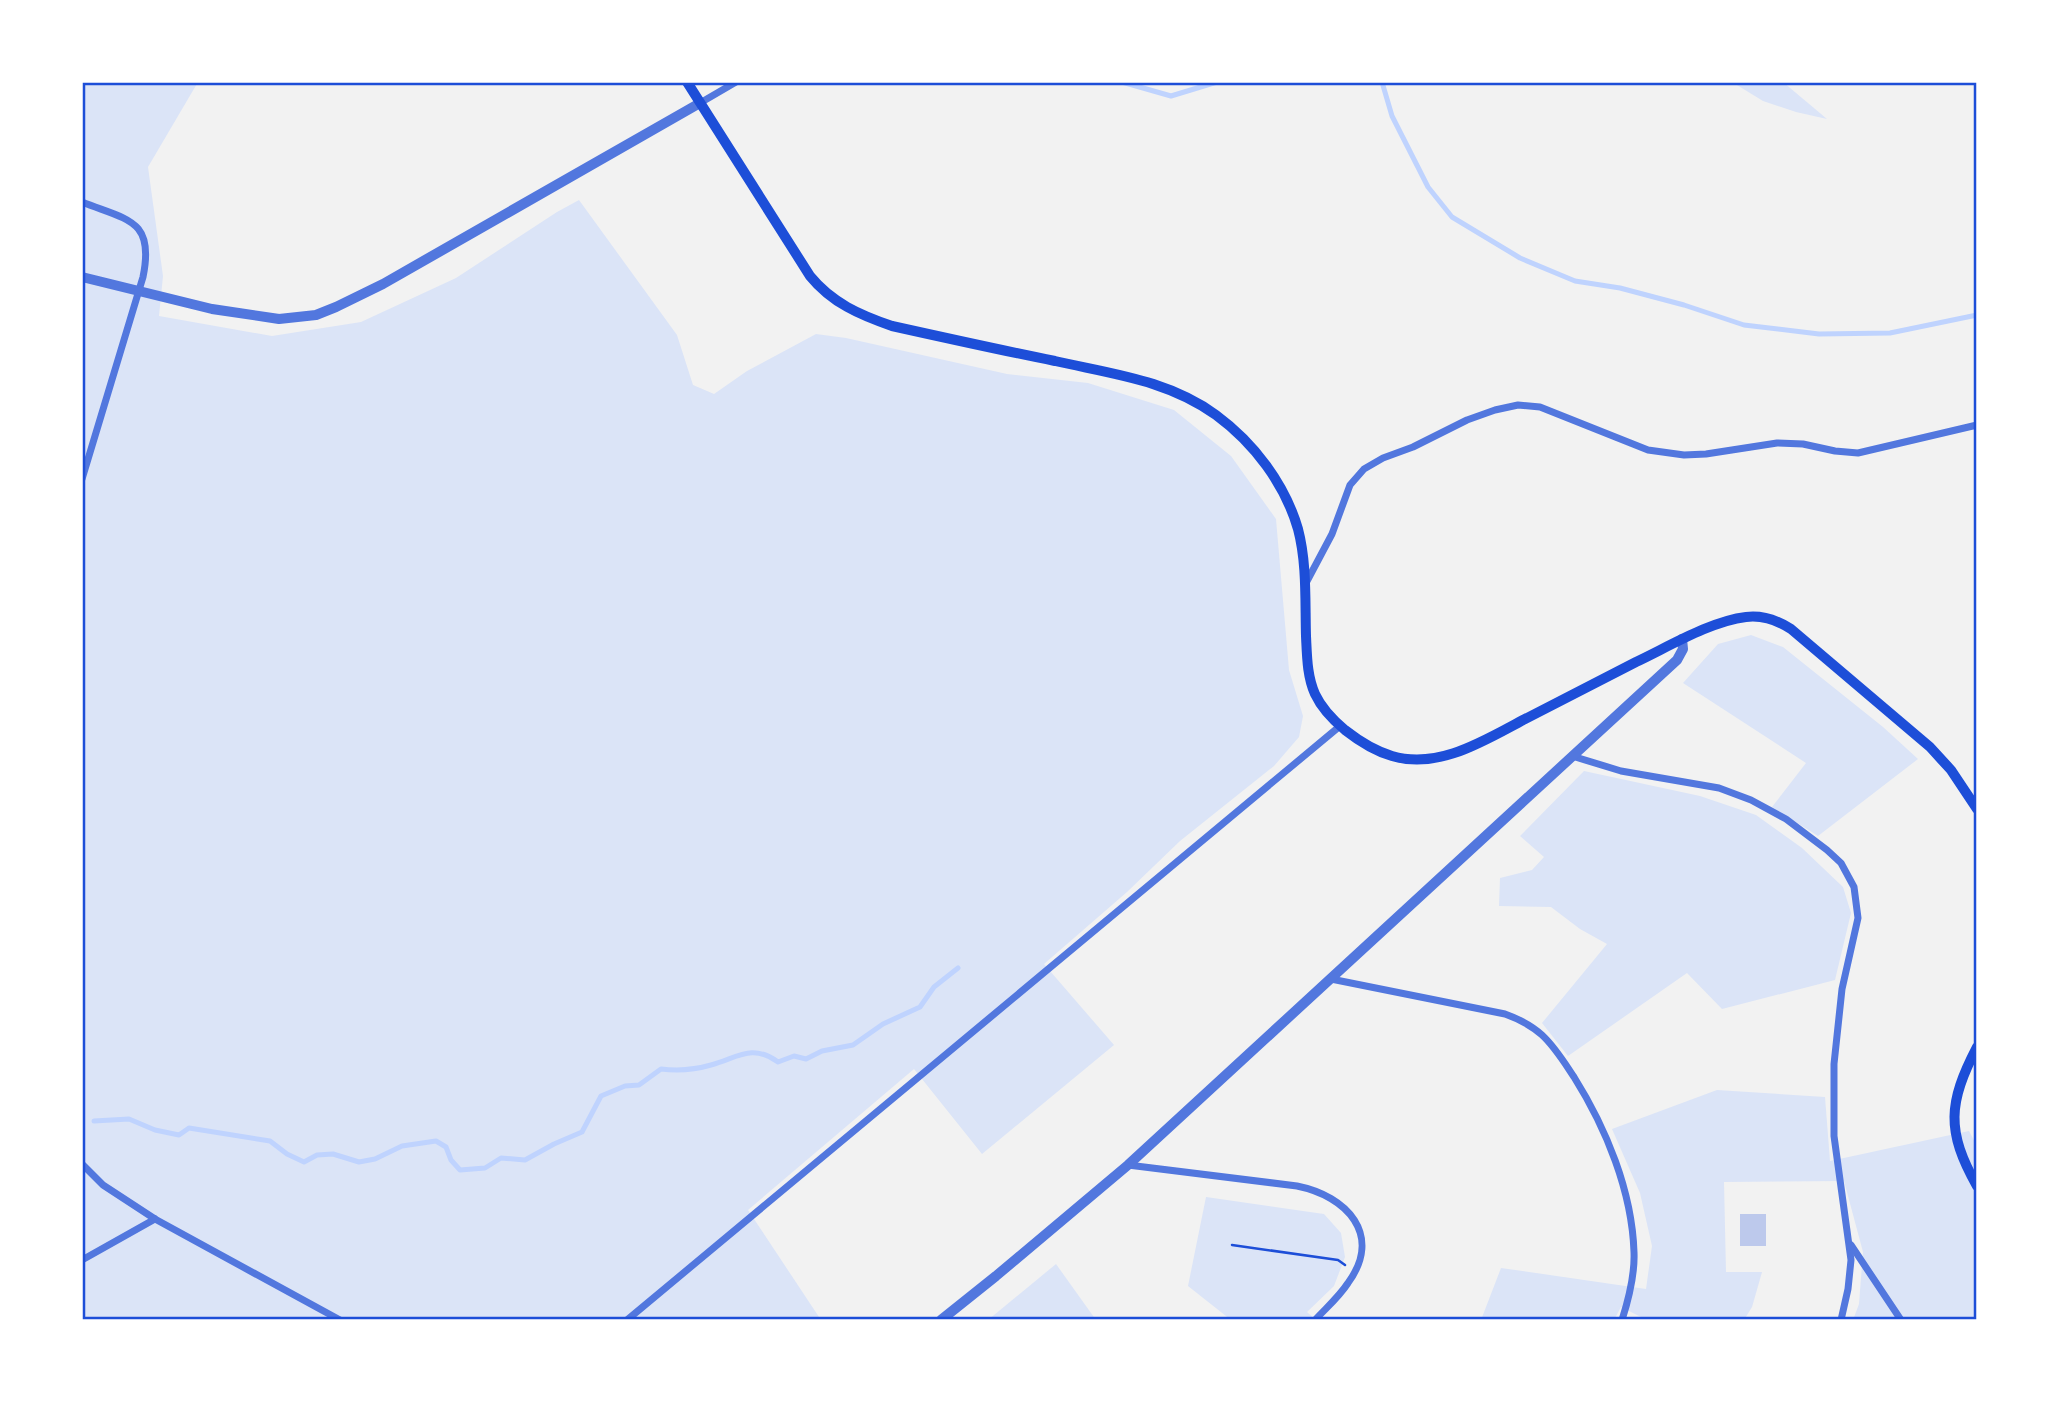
<svg xmlns="http://www.w3.org/2000/svg" width="2059" height="1402" font-family="'Open Sans',sans-serif">
<style>
.green{fill:#dbe4f7}
.lines{fill:none;stroke-linecap:round;stroke-linejoin:round}
.stream{stroke:#bfd3fe;stroke-width:5}
.building{fill:#bdc9ec}
.path{stroke:#1d4ed8;stroke-width:2.5}
.minor{stroke:#5277de;stroke-width:7}
.tertiary{stroke:#5277de;stroke-width:10}
.secondary{stroke:#1d4ed8;stroke-width:10}
.neatline{fill:none;stroke:#1d4ed8;stroke-width:2.5}
</style>
<rect width="100%" height="100%" fill="#f2f2f2"/>
<!-- green -->
<g class="green">
<polygon points="82,82 198,82 148,167 163,276 159,316 272,336 361,322 456,278 557,212 579,200 677,335 693,385 714,394 747,371 816,334 846,338 1007,374 1088,383 1174,410 1231,456 1276,519 1289,670 1303,716 1299,737 1274,766 1180,841 1127,892 1044,964 1114,1045 982,1154 914,1069 748,1210 821,1320 82,1320"/>
<polygon points="1732,82 1783,82 1827,119 1796,112 1763,101"/>
<polygon points="1751,635 1783,647 1883,727 1918,759 1818,836 1772,807 1806,763 1683,683 1718,644"/>
<polygon points="1584,771 1700,796 1756,815 1802,848 1843,887 1851,913 1835,980 1722,1009 1687,973 1568,1056 1542,1023 1607,944 1580,929 1551,907 1499,906 1500,878 1532,870 1544,857 1520,836"/>
<polygon points="1717,1090 1825,1097 1830,1161 1969,1131 1977,1146 1977,1320 1853,1320 1859,1304 1863,1252 1844,1181 1724,1182 1726,1272 1762,1272 1752,1307 1744,1320 1647,1320 1621,1307 1614,1320 1481,1320 1501,1268 1646,1289 1652,1246 1640,1193 1612,1129"/>
<polygon points="1206,1197 1324,1214 1341,1233 1345,1257 1334,1286 1307,1312 1316,1320 1231,1320 1188,1286"/>
<polygon points="1056,1264 1096,1320 988,1320"/>
</g>
<g class="lines">
<!-- stream -->
<g class="stream">
<polyline points="1122,82 1171,96 1217,82"/>
<polyline points="1382,82 1392,116 1428,187 1452,217 1520,258 1575,281 1620,288 1684,305 1744,325 1819,334 1890,333 1977,315"/>
<path d="M94 1121 129 1119 155 1130 179 1135 189 1128 270 1141 287 1154 304 1162 317 1155 333 1154 359 1162 375 1159 402 1146 436 1141 446 1147 451 1160 460 1170 485 1168 501 1158 525 1160 554 1144 582 1132 601 1096 625 1086 639 1085 661 1069C678 1071 694 1070 711 1065 737 1058 752 1043 778 1062L794 1056 806 1059 822 1051 853 1045 883 1024 920 1007 934 987 958 968"/>
</g>
</g>
<!-- building -->
<rect class="building" x="1740" y="1214" width="26" height="32"/>
<g class="lines">
<!-- path -->
<polyline class="path" points="1232,1245 1338,1260 1345,1265"/>
<!-- minor -->
<g class="minor">
<polyline points="700,103 736,82"/>
<path d="M82 202C127 220 155 219 143 277L82 479"/>
<polyline points="1306,583 1332,534 1350,485 1364,469 1383,458 1413,447 1467,420 1495,410 1518,405 1540,407 1648,450 1684,455 1706,454 1777,443 1803,444 1835,451 1858,453 1977,425"/>
<polyline points="1572,756 1621,771 1719,788 1751,800 1786,819 1827,850 1841,863 1854,887 1858,918 1842,989 1834,1064 1834,1136 1851,1260 1848,1289 1841,1320"/>
<path d="M1331 979 1505 1014C1519 1019 1531 1025 1542 1035 1555 1047 1564 1062 1574 1077 1606 1128 1632 1191 1634 1252 1635 1275 1629 1298 1622 1320"/>
<polyline points="82,1164 103,1185 155,1219 340,1320"/>
<path d="M1128 1165 1297 1186C1347 1196 1383 1235 1348 1283 1339 1297 1326 1308 1315 1320"/>
<polyline points="1851,1245 1901,1320"/>
<polyline points="82,1260 155,1219"/>
<polyline points="627,1320 1340,726"/>
</g>
<!-- tertiary -->
<g class="tertiary">
<polyline points="82,277 212,309 279,319 316,315 336,307 383,284 700,103"/>
<polyline points="941,1320 996,1276 1128,1165 1677,660 1683,649 1682,639"/>
</g>
<!-- secondary -->
<g class="secondary">
<path d="M687 82 810 276C832 303 860 315 892 326 946 338 1000 350 1055 361 1112 374 1168 380 1216 415 1254 443 1285 484 1298 529 1307 563 1305 601 1306 636 1307 656 1307 676 1315 694 1322 709 1333 720 1345 730 1359 741 1375 751 1392 756 1439 770 1485 740 1525 719 1562 700 1599 681 1636 662 1668 647 1711 621 1746 617 1762 615 1777 620 1791 629L1930 747 1951 770 1977 809"/>
<path d="M1977 1047C1948 1103 1946 1131 1977 1186"/>
</g>
</g>
<!-- border -->
<rect width="2059" height="1402" fill="none" stroke="#ffffff" stroke-width="168"/>
<rect x="84" y="84" width="1891" height="1234" class="neatline"/>
</svg>
